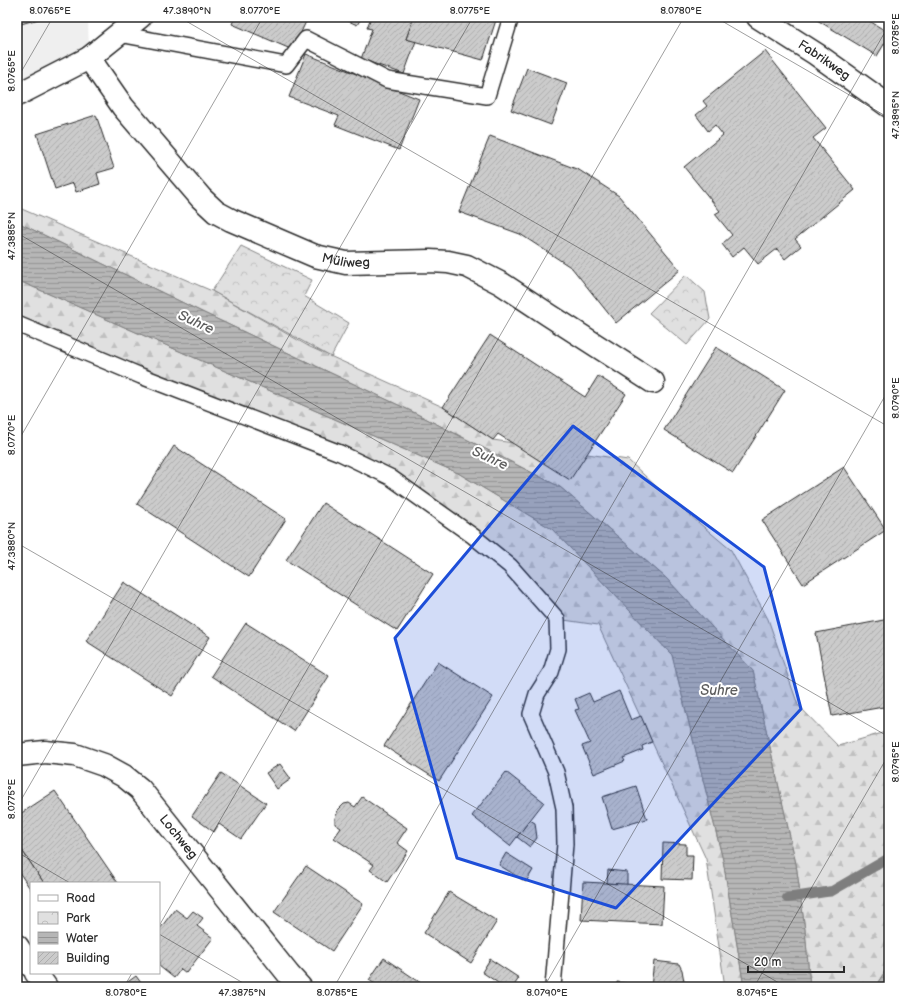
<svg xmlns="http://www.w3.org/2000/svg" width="906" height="1004" font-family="'Balsamiq Sans',sans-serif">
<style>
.built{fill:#efefef}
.forest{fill:url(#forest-firs);stroke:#868686}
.park{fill:url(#park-crowns);stroke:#868686}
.water{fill:url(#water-rules);stroke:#7e7e7e}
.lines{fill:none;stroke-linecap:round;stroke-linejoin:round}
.stream{stroke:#7e7e7e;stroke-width:10}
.building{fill:url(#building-hatch);stroke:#2b2b2b}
.lane-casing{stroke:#2b2b2b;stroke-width:18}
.street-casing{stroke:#2b2b2b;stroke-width:25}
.secondary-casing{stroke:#2b2b2b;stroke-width:25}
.lane{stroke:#fff;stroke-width:15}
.street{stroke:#fff;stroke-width:22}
.secondary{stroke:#fff;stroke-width:22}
.marked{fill:#1d4ed8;fill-opacity:0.2;stroke:#1d4ed8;stroke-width:3;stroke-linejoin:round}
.ticks{fill:none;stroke:#2b2b2b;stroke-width:1;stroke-opacity:0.45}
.labels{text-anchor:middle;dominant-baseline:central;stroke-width:4;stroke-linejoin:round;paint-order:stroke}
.street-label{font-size:13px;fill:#2b2b2b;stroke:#fff}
.water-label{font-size:14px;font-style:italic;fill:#5c5c5c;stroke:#fff}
.neatline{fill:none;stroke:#2b2b2b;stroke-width:1.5}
.ticks-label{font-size:10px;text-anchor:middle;fill:#2b2b2b}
</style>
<defs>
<pattern id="forest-firs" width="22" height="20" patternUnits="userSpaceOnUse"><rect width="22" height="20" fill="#e0e0e0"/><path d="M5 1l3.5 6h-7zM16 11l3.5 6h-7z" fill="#c0c0c0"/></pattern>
<pattern id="park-crowns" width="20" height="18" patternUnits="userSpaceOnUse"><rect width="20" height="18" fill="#e0e0e0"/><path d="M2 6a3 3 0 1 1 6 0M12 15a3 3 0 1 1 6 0" fill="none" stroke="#c0c0c0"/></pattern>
<pattern id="water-rules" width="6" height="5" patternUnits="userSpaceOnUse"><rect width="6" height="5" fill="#b6b6b6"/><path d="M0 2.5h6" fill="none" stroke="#949494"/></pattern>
<pattern id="building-hatch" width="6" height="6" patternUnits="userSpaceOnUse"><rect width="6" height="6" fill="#cbcbcb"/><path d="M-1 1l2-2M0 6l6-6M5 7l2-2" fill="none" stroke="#aeaeae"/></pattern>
</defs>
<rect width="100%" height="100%" fill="#fff"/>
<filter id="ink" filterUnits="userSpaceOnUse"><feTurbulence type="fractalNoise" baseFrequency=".025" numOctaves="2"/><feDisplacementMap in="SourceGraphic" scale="8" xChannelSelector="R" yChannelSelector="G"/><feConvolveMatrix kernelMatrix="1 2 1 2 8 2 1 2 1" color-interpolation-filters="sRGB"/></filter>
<g filter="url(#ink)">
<!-- built -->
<polygon class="built" points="17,17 88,17 89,58 17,93"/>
<!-- forest -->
<g class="forest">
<polygon points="17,207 212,291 310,347 443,407 493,440 628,460 659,489 731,550 768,619 798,705 838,746 889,731 889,965 875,987 810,987 805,930 796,864 753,671 666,578 560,487 411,411 206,314 17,222"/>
<polygon points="17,280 458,473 552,529 672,655 723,860 744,987 725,987 706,859 598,625 557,619 510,566 337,447 17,319"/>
</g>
<!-- park -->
<g class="park">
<polygon points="241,246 312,280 304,296 349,323 331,357 212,291"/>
<polygon points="686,275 705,292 710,319 687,345 649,313"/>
</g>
<!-- water -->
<g class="water">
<polygon points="17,222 206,314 411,411 560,487 666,578 753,671 796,864 805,930 810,987 744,987 723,860 672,655 552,529 458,473 17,280"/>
<polygon points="889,965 889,987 875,987"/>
</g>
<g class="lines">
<!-- stream -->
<polyline class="stream" points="787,898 832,891 889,858"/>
</g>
<!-- building -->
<g class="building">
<polygon points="17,17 46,17 17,25"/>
<polygon points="235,17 308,17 293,50 232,24"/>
<polygon points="340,17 362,17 357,25"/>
<polygon points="371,17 414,17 406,39 416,41 404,74 361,59 372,29 367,28"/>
<polygon points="414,17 497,17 483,60 406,39"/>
<polygon points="812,17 863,17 889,33 889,36 877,56"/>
<polygon points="765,51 826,128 813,138 855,190 795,239 801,246 785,259 777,249 758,264 744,247 732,257 722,244 732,235 715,214 720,211 684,167 723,135 715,125 708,131 696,115 707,106 703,101"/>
<polygon points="306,54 419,99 399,150 335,125 339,116 289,97"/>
<polygon points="527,68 567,83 551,125 511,110"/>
<polygon points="96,115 114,168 97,173 100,184 76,192 73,183 55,189 37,134"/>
<polygon points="490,136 579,170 619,196 680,270 616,323 572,268 520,234 459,212"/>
<polygon points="490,335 585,397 598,376 626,394 570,480 498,434 493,440 443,407"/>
<polygon points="716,347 785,390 733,473 664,430"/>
<polygon points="174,446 286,519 249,577 137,504"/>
<polygon points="844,467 886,530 803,584 762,520"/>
<polygon points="323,503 433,574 397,631 286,560"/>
<polygon points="124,582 210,637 172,696 86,641"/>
<polygon points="889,619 889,706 832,716 816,633"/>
<polygon points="246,623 329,676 294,731 211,676"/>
<polygon points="438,662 493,697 439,781 384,746"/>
<polygon points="619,691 631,720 641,716 652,742 642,746 643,750 623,758 625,761 594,774 582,746 590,743 575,710 579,709 575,699 589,693 593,702"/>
<polygon points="280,764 291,779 277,789 266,773"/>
<polygon points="506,772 544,802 510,846 472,816"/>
<polygon points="221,773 266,803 241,839 219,824 214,832 192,816"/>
<polygon points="636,786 647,819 612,829 602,797"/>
<polygon points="55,791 118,883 44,883 17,843 17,816"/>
<polygon points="362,797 407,828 397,843 408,851 387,882 370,870 374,865 334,838 341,828 335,824 335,818 338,810 344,804 349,803 355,807"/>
<polygon points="530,820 535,823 537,838 530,847 517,837"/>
<polygon points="17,843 44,883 31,883 31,890 17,869"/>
<polygon points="663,843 686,844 686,855 693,855 692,880 662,879"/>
<polygon points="506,853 533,870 526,882 499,865"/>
<polygon points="306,866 363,904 332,951 274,912"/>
<polygon points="608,870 627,872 627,885 607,883"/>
<polygon points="583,882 664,886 662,924 581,920"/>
<polygon points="449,892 497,921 471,963 424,933"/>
<polygon points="175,909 187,918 193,911 203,918 197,926 213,938 186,973 181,969 174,978 159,966 159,930"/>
<polygon points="384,958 427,987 377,987 378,986 369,980"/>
<polygon points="490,959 519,978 513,987 504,987 482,972"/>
<polygon points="654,961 679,964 682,970 685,987 651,987"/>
<polygon points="136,976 144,987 121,987"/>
<polygon points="617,982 649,987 617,987"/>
</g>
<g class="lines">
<!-- lane casing -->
<g class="lane-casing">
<g id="lane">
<polyline points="119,34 286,65 306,39 387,80 487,96 511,17"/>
<polyline points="17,324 141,376 340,453 390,477 473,536 510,566 557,619 558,649 551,672 537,694 531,714 556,772 564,808 565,844 553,987"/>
</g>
</g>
<!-- street casing -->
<g class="street-casing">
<g id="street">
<path id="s1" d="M758 17 816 54 889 106"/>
<path id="s2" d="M89 58 123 107 201 198 216 212 231 220 315 256 346 263 430 261 448 262 467 266 502 284 549 315 653 382"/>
<path id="s3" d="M17 755 45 752 75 755 104 765 124 776 140 789 289 975 300 987"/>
<polyline points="17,946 31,966"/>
<polyline points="36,973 46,987"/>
</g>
</g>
<!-- secondary casing -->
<g class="secondary-casing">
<polyline id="secondary" points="17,95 89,58 140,17"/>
</g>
<!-- lane -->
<use href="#lane" class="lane"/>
<!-- street -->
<use href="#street" class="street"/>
<!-- secondary -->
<use href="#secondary" class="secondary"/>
</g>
</g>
<!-- marked area -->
<path class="marked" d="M573 426 764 567 801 709 616 908 457 858 395 638Z"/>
<!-- ticks -->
<path class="ticks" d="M179 17 889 427M715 17 889 118M17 79 53 17M17 233 889 737M17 443 263 17M17 543 786 987M17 807 473 17M17 852 70 883M159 926 684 17M159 934 250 987M124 987 132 973M334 987 889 25M544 987 889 389M754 987 889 754"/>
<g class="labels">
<!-- street labels -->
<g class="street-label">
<text stroke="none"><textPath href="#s1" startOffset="79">Fabrikweg</textPath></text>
<text stroke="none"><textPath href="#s2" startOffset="340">Müliweg</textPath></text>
<text stroke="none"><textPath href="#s3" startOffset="194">Lochweg</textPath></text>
</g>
<!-- water labels -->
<g class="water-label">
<text transform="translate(196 322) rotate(25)">Suhre</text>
<text transform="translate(490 458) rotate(25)">Suhre</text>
<text x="719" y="690">Suhre</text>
</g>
</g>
<!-- margin -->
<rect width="906" height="1004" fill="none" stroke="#fff" stroke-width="44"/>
<!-- legend -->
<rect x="30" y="882" width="130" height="92" fill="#ffffff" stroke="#aaaaaa"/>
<rect x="38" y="895" width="20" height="6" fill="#ffffff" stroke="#aaaaaa"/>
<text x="66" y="902" font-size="12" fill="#2b2b2b">Road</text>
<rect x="38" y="912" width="20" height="12" fill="url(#park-crowns)" stroke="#aaaaaa"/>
<text x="66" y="922" font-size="12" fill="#2b2b2b">Park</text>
<rect x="38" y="932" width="20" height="12" fill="url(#water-rules)" stroke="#aaaaaa"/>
<text x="66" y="942" font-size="12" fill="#2b2b2b">Water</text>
<rect x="38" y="952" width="20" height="12" fill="url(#building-hatch)" stroke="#aaaaaa"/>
<text x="66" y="962" font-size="12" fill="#2b2b2b">Building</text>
<!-- scale -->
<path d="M748 966v6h96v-6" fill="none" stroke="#2b2b2b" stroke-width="2"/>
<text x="754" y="966" font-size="12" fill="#2b2b2b" stroke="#ffffff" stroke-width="3" paint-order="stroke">20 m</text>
<rect x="22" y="22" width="862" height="960" class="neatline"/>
<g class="ticks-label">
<text x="50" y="14">8.0765°E</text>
<text x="187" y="14">47.3890°N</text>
<text x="260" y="14">8.0770°E</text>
<text x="470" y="14">8.0775°E</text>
<text x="681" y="14">8.0780°E</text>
<text transform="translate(895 34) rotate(-90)" y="4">8.0785°E</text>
<text transform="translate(11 71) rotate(-90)" y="4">8.0765°E</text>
<text transform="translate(895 115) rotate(-90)" y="4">47.3895°N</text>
<text transform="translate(11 236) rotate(-90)" y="4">47.3885°N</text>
<text transform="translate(895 398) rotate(-90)" y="4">8.0790°E</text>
<text transform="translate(11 435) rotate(-90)" y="4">8.0770°E</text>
<text transform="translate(11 546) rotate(-90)" y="4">47.3880°N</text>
<text transform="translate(895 762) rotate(-90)" y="4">8.0795°E</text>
<text transform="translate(11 799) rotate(-90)" y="4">8.0775°E</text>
<text x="126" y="996">8.0780°E</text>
<text x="242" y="996">47.3875°N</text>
<text x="337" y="996">8.0785°E</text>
<text x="547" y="996">8.0790°E</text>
<text x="757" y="996">8.0795°E</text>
</g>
</svg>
